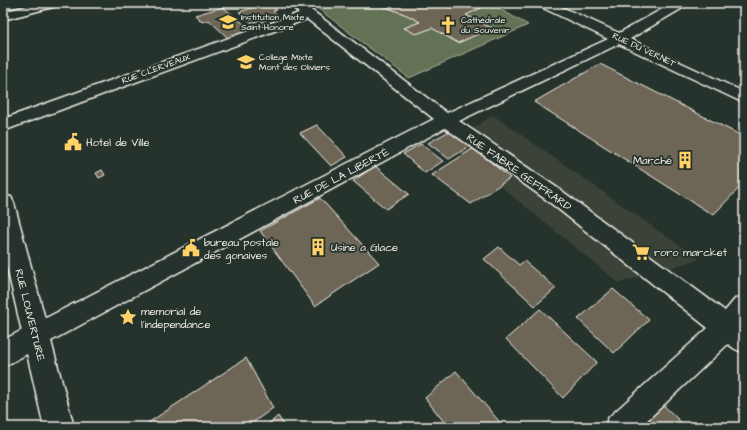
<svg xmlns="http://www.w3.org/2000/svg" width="747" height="430" font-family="'Architects Daughter',sans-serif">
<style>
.built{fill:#3b4239}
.green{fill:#647254;stroke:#acb29e}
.building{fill:#6d6555;stroke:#f4f1e8}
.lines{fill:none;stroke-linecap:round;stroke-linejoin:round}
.minor-casing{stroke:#f4f1e8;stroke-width:3}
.tertiary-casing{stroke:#f4f1e8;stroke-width:3}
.minor{fill:#26332d;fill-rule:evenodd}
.tertiary{fill:#26332d;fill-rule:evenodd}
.labels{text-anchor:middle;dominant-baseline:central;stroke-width:3.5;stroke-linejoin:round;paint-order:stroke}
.far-poi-label{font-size:9px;fill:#f4f1e8;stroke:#26332d;text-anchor:start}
.far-street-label{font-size:9px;fill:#f4f1e8;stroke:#26332d}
.poi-label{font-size:11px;fill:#f4f1e8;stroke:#26332d;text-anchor:start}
.street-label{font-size:11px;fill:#f4f1e8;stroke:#26332d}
</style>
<rect width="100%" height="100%" fill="#26332d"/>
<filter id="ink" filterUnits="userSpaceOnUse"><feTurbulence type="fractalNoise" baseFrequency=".025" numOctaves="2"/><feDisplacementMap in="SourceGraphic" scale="8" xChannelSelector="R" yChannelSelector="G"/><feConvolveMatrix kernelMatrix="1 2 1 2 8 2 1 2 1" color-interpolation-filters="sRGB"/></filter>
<g filter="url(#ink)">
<!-- built -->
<polygon class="built" points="493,115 699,259 619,283 450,145"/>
<!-- green -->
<polygon class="green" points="315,3 375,3 407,15 420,22 404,28 416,34 432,28 458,43 491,28 466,15 480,8 469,3 489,3 528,25 409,78 312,4"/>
<!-- building -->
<g class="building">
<polygon points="375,3 443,3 453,9 465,3 469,3 481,8 466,15 491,28 458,43 432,28 416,34 404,28 420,22 407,15"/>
<polygon points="264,4 269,7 272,6 277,10 273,11 277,15 262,22 260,20 252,23 239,12"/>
<polygon points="223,7 251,30 229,39 209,20 202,22 195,15"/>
<polygon points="600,64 744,137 744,183 713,215 534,102"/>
<polygon points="317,125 347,157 331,166 300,133"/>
<polygon points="453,129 473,144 449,159 428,143"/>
<polygon points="421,144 443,161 425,173 403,154"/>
<polygon points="474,148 510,178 471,204 432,175"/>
<polygon points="375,166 409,194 386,209 353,181"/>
<polygon points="102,170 105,175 99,178 96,173"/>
<polygon points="320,198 379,263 315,306 260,231"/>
<polygon points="499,247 519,265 524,261 556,288 535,306 484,259"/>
<polygon points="613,289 649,320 614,353 578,319"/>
<polygon points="540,309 597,362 563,398 506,339"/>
<polygon points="246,358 273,408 247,427 142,427"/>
<polygon points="456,371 504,427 448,427 425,398"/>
<polygon points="659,401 686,427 656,427 645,416"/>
<polygon points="278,416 285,427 265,427"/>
</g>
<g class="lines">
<!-- minor casing -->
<g class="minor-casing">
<g id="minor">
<polygon points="38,3 59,3 57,6 3,20 3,12"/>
<polygon points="288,3 302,3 447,113 608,39 539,6 537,3 553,3 619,33 673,3 688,3 686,6 630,39 744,92 744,103 619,44 459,121 562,191 725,311 735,299 744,296 744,353 735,349 728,344 640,427 604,427 609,417 708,328 548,201 445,128 3,367 3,340 434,119 307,19 3,131 3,119 299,13"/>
</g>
</g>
<!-- tertiary casing -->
<g class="tertiary-casing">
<polygon id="tertiary" points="3,195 11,197 14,203 74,427 44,427 3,250"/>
</g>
<!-- minor -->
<use href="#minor" class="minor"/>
<!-- tertiary -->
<use href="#tertiary" class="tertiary"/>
</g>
</g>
<!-- icons -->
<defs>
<g id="school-bare" transform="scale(1.38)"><path d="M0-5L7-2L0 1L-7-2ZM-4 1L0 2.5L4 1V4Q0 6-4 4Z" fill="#ffd166" stroke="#26332d" stroke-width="2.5" paint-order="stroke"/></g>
<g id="church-bare" transform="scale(1.38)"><path d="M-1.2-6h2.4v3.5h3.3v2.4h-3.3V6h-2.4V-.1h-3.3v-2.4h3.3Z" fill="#ffd166" stroke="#26332d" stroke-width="2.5" paint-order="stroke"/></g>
<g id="civic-bare" transform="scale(1.38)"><path d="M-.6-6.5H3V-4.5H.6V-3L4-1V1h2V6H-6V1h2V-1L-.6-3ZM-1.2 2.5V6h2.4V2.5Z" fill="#ffd166" stroke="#26332d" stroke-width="2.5" paint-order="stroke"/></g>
<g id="building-bare" transform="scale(1.38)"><path d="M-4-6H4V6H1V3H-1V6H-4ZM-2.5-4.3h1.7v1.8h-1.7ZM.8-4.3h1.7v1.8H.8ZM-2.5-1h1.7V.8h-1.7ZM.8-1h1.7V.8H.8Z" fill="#ffd166" stroke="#26332d" stroke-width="2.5" paint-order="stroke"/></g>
<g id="supermarket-bare" transform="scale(1.38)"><path d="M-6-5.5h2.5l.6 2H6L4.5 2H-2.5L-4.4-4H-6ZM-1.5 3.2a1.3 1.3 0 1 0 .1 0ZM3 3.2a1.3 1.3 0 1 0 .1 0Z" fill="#ffd166" stroke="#26332d" stroke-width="2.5" paint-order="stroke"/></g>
<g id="sight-bare" transform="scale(1.38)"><path d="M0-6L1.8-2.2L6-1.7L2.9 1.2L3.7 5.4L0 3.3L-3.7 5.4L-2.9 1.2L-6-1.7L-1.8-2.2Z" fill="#ffd166" stroke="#26332d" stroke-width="2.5" paint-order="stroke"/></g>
</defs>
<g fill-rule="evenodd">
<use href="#school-bare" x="228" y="22"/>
<use href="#church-bare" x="448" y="25"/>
<use href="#school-bare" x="246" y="62"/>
<use href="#civic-bare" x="73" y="142"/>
<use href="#building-bare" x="685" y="160"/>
<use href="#building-bare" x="318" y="247"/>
<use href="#civic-bare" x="191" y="248"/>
<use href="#supermarket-bare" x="641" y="252"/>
<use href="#sight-bare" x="128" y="317"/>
</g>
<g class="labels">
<!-- far-poi labels -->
<g class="far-poi-label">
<text x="241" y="17">Institution Mixte<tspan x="241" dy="10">Saint-Honore</tspan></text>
<text x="461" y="20">Cathédrale<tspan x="461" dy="10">du Souvenir</tspan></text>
<text x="259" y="57">College Mixte<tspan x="259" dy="10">Mont des Oliviers</tspan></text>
</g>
<!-- far-street labels -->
<g class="far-street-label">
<text transform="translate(644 50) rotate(25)">RUE DU VERNET</text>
<text transform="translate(156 69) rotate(-20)">RUE CLERVEAUX</text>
</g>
<!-- poi labels -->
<g class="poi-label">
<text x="86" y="142">Hotel de Ville</text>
<text x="672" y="160" text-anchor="end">Marché</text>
<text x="204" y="242">bureau postale<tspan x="204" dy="13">des gonaives</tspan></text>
<text x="331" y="247">Usine a Glace</text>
<text x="654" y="252">roro marcket</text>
<text x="141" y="311">memorial de<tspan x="141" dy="13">l'independance</tspan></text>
</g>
<!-- street labels -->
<g class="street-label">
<text transform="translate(519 172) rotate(35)">RUE FABRE GEFFRARD</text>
<text transform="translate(341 176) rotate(-28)">RUE DE LA LIBERTÉ</text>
<text transform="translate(30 315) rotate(76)">RUE LOUVERTURE</text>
</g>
</g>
<!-- margin -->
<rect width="747" height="430" fill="none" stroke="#26332d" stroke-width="16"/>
<rect x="8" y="8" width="731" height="414" fill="none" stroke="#f4f1e8" stroke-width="1.5" filter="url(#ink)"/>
</svg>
